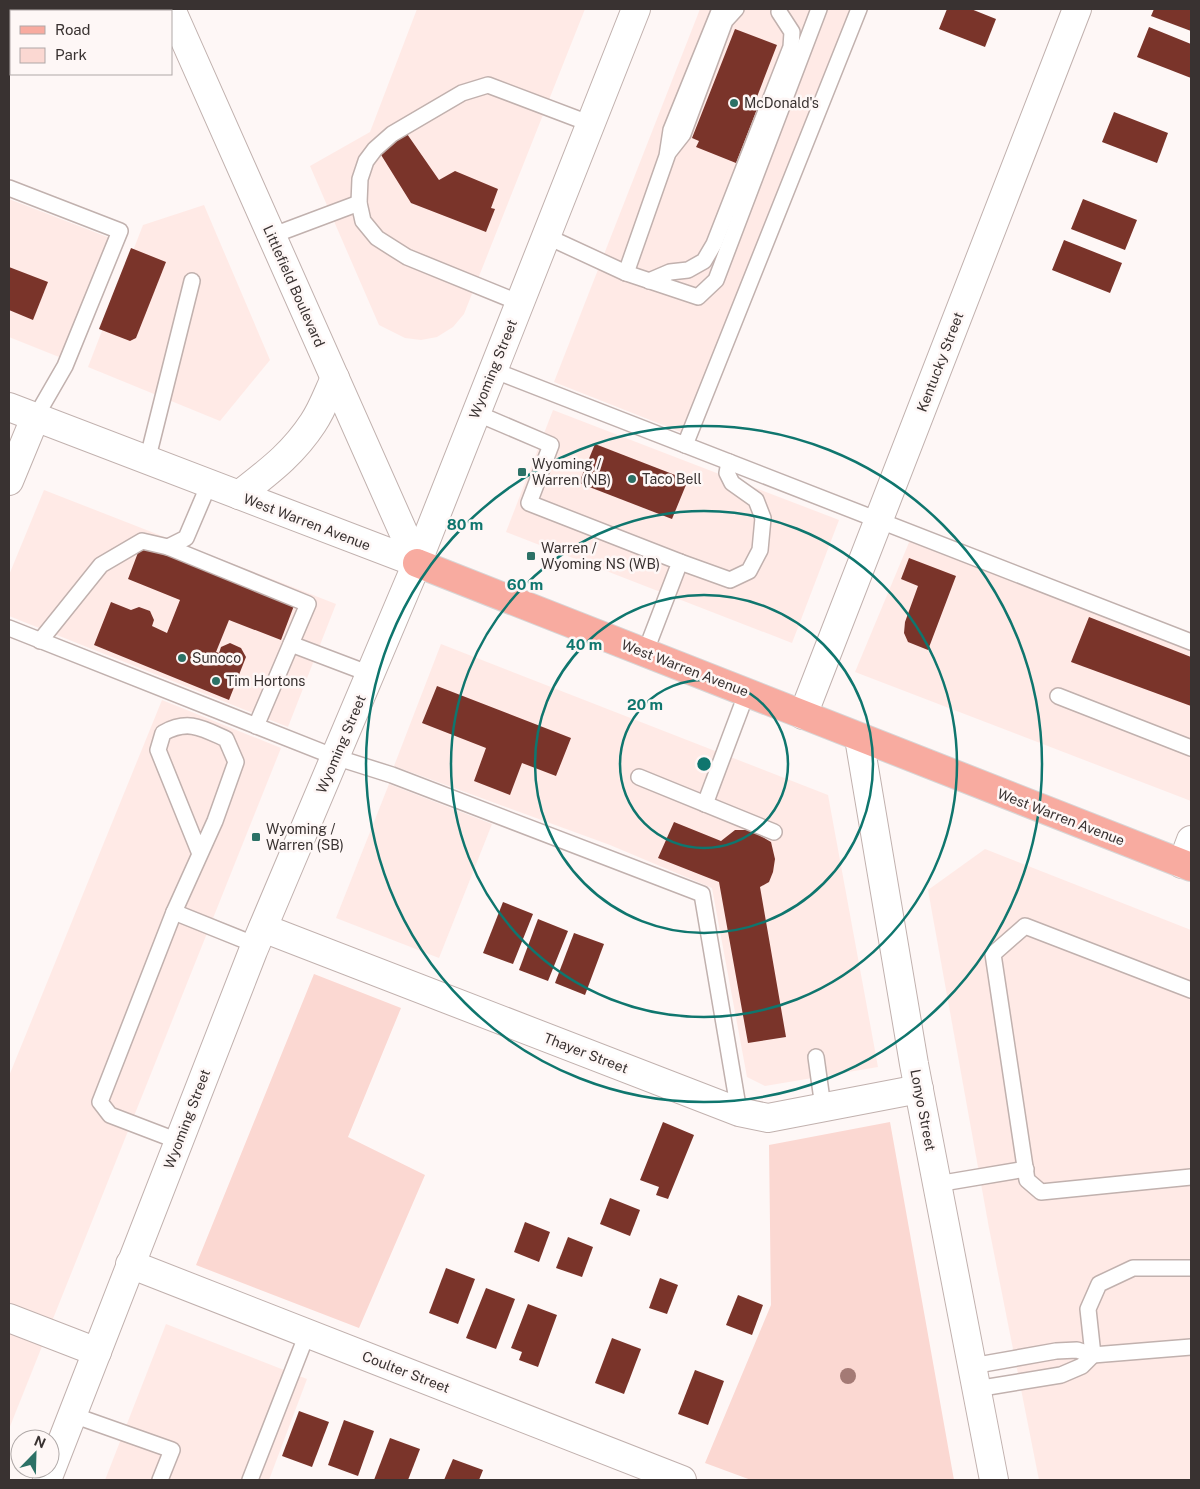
<svg xmlns="http://www.w3.org/2000/svg" width="1200" height="1489" font-family="'Public Sans',sans-serif">
<style>
.built{fill:#ffeae6}
.green{fill:#fbd8d2}
.building{fill:#7a342a}
.lines{fill:none;stroke-linecap:round;stroke-linejoin:round}
.lane-casing{stroke:#c1b1ae;stroke-width:18}
.street-casing{stroke:#c1b1ae;stroke-width:30}
.secondary-casing{stroke:#c1b1ae;stroke-width:30}
.primary-casing{stroke:#d7d6d6;stroke-width:30}
.lane{stroke:#fff;stroke-width:15}
.street{stroke:#fff;stroke-width:28}
.secondary{stroke:#fff;stroke-width:28}
.primary{stroke:#f8aba0;stroke-width:28}
.tree{fill:#a47a75}
.ring{fill:none;stroke:#0f766e;stroke-width:2.5}
.poi-dot{fill:#2c7166;stroke:#fef7f6;stroke-width:2}
.labels{text-anchor:middle;dominant-baseline:central;stroke-width:5;stroke-linejoin:round;paint-order:stroke}
.poi-label{font-size:14px;fill:#393231;stroke:#fef7f6;text-anchor:start}
.street-label{font-size:14px;fill:#393231;stroke:#fef7f6}
.centre{fill:#0f766e;stroke:#fef7f6;stroke-width:2.5}
.ring-label{font-size:15px;text-anchor:middle;font-weight:bold;fill:#0f766e;stroke:#fef7f6;stroke-width:5;stroke-linejoin:round;paint-order:stroke}
</style>
<rect width="100%" height="100%" fill="#fef7f6"/>
<!-- built -->
<g class="built">
<polygon points="417,9 585,9 464,314 453,327 437,337 421,340 405,338 379,325 310,166 370,132"/>
<polygon points="700,9 850,9 683,433 554,382"/>
<polygon points="9,199 110,238 64,359 9,337"/>
<polygon points="204,205 270,360 220,421 88,367 143,225"/>
<polygon points="553,410 839,520 792,643 506,532"/>
<polygon points="44,490 336,604 288,727 9,616 9,575"/>
<polygon points="910,540 1191,648 1191,801 855,672"/>
<polygon points="441,644 828,795 878,1067 765,1086 747,1077 712,888 610,845 394,766"/>
<polygon points="162,700 281,748 9,1429 9,1076"/>
<polygon points="389,784 492,824 439,958 336,918"/>
<polygon points="985,849 1191,930 1191,1480 1039,1480 989,1228 928,890"/>
<polygon points="166,1324 307,1379 269,1480 105,1480"/>
</g>
<!-- green -->
<g class="green">
<polygon points="314,974 401,1008 348,1137 425,1175 359,1328 196,1265"/>
<polygon points="890,1122 954,1480 751,1480 705,1463 771,1305 769,1145"/>
</g>
<!-- building -->
<g class="building">
<polygon points="947,9 971,9 996,19 985,47 939,29"/>
<polygon points="1154,9 1191,9 1191,31 1151,16"/>
<polygon points="1149,27 1191,44 1191,78 1137,57"/>
<polygon points="735,29 777,45 755,102 759,104 736,163 696,147 699,141 692,138"/>
<polygon points="1114,112 1168,133 1157,163 1102,142"/>
<polygon points="405,131 439,180 455,171 498,189 491,208 495,209 486,232 411,203 378,150"/>
<polygon points="1083,199 1137,220 1125,250 1071,229"/>
<polygon points="1064,240 1122,263 1110,293 1052,270"/>
<polygon points="131,248 166,262 136,338 130,341 99,329"/>
<polygon points="9,267 48,282 33,320 9,310"/>
<polygon points="595,444 688,480 672,519 579,483"/>
<polygon points="142,542 295,603 281,640 229,620 216,652 219,653 221,647 230,643 241,648 246,657 229,700 94,645 111,602 131,610 139,607 150,611 154,620 152,626 167,633 180,600 128,579"/>
<polygon points="909,558 956,576 928,650 908,642 904,633 905,622 918,586 901,579"/>
<polygon points="1089,617 1191,657 1191,706 1071,662"/>
<polygon points="437,686 571,738 556,776 522,763 510,795 474,781 486,748 422,723"/>
<polygon points="674,822 721,841 735,830 750,830 771,842 775,859 773,872 769,882 760,887 786,1037 748,1043 719,882 658,858"/>
<polygon points="503,902 533,914 513,964 483,953"/>
<polygon points="538,919 568,931 548,981 519,970"/>
<polygon points="574,933 604,944 585,995 555,983"/>
<polygon points="663,1122 694,1135 668,1199 656,1195 659,1187 640,1180"/>
<polygon points="610,1198 640,1210 630,1236 600,1224"/>
<polygon points="525,1222 550,1232 539,1262 514,1252"/>
<polygon points="568,1237 593,1247 582,1277 556,1268"/>
<polygon points="446,1268 475,1279 458,1324 429,1313"/>
<polygon points="660,1278 678,1285 667,1314 649,1308"/>
<polygon points="486,1288 515,1299 496,1349 466,1338"/>
<polygon points="738,1295 763,1305 752,1335 726,1325"/>
<polygon points="528,1304 557,1315 538,1367 519,1360 522,1352 511,1348"/>
<polygon points="612,1338 641,1349 624,1394 595,1383"/>
<polygon points="695,1370 724,1381 708,1425 678,1414"/>
<polygon points="299,1411 329,1422 312,1467 282,1456"/>
<polygon points="344,1420 374,1431 358,1476 328,1465"/>
<polygon points="390,1438 420,1449 408,1480 374,1480"/>
<polygon points="453,1459 483,1470 479,1480 444,1480"/>
</g>
<g class="lines">
<!-- lane casing -->
<g class="lane-casing">
<g id="lane">
<polyline points="668,153 683,134 725,21 736,9"/>
<polyline points="9,188 120,231 65,366 35,418"/>
<polyline points="271,236 359,203"/>
<polyline points="546,236 626,273 698,297 716,280 819,9"/>
<polyline points="626,273 667,156 671,130 720,9"/>
<polyline points="649,281 670,272 688,270 704,261 714,244 791,47 792,32 779,12"/>
<polyline points="520,303 407,257 377,238 363,221 359,203 360,179 366,161 375,149 392,134 462,93 488,85 591,124"/>
<polyline points="493,370 1191,642"/>
<polyline points="476,413 551,445 529,503 680,562 645,653"/>
<polyline points="685,445 859,9"/>
<polyline points="147,461 192,281"/>
<polyline points="168,547 308,604 256,726"/>
<polyline points="680,562 730,580 749,571 760,550 763,518 756,500 732,483 727,473 729,462"/>
<polyline points="9,628 335,757 392,775 702,894 739,1112"/>
<polyline points="40,641 101,565 142,541 168,547 186,538 209,484"/>
<polyline points="291,644 370,674"/>
<polyline points="1058,696 1191,748"/>
<polyline points="639,777 774,832"/>
<polyline points="705,804 747,692"/>
<polyline points="174,912 256,945"/>
<polyline points="1191,990 1025,926 993,954 1027,1180 1041,1192 1191,1177"/>
<polyline points="816,1057 823,1107"/>
<path d="M178 1141 110 1115 100 1102 174 912 215 821 236 762 226 739C202 728 188 719 163 733L158 750 200 854"/>
<polyline points="937,1184 1026,1169"/>
<polyline points="1191,1268 1133,1268 1099,1284 1088,1309 1093,1355 1191,1347"/>
<polyline points="972,1366 1056,1351 1077,1350 1093,1355 1082,1366 1061,1375 976,1389"/>
<polyline points="73,1415 172,1450 160,1480"/>
<polyline points="250,1480 307,1334"/>
</g>
</g>
<!-- street casing -->
<g class="street-casing">
<g id="street">
<polyline points="171,9 417,563"/>
<polyline points="9,481 35,418"/>
<polyline points="803,715 1077,9"/>
<polyline points="1182,864 1191,840"/>
<polyline points="263,928 739,1112 768,1118 919,1089"/>
<polyline points="130,1264 682,1480"/>
<polyline points="9,1318 97,1352"/>
</g>
</g>
<!-- secondary casing -->
<g class="secondary-casing">
<g id="secondary">
<polyline points="9,407 417,563"/>
<path d="M239 495C268 472 292 455 313 423 322 410 328 393 335 378"/>
<polyline points="859,738 914,1064 994,1480"/>
<polyline points="47,1480 253,951 417,563 636,9"/>
</g>
</g>
<!-- primary casing -->
<g class="primary-casing">
<path id="primary" d="M417 563C675 665 933 767 1191 867"/>
</g>
<!-- lane -->
<use href="#lane" class="lane"/>
<!-- street -->
<use href="#street" class="street"/>
<!-- secondary -->
<use href="#secondary" class="secondary"/>
<!-- primary -->
<use href="#primary" class="primary"/>
</g>
<!-- trees -->
<circle class="tree" cx="848" cy="1376" r="8"/>
<!-- distance rings -->
<g class="ring">
<circle cx="704" cy="764" r="84"/>
<circle cx="704" cy="764" r="169"/>
<circle cx="704" cy="764" r="253"/>
<circle cx="704" cy="764" r="338"/>
</g>
<!-- markers -->
<g class="poi-dot">
<circle cx="734" cy="103" r="5"/>
<rect x="517" y="467" width="10" height="10" rx="2.5"/>
<circle cx="632" cy="479" r="5"/>
<rect x="526" y="551" width="10" height="10" rx="2.5"/>
<circle cx="182" cy="658" r="5"/>
<circle cx="216" cy="681" r="5"/>
<rect x="251" y="832" width="10" height="10" rx="2.5"/>
</g>
<g class="labels">
<!-- poi labels -->
<g class="poi-label">
<text x="744" y="103">McDonald's</text>
<text x="532" y="464">Wyoming /<tspan x="532" dy="16">Warren (NB)</tspan></text>
<text x="642" y="479">Taco Bell</text>
<text x="541" y="548">Warren /<tspan x="541" dy="16">Wyoming NS (WB)</tspan></text>
<text x="192" y="658">Sunoco</text>
<text x="226" y="681">Tim Hortons</text>
<text x="266" y="829">Wyoming /<tspan x="266" dy="16">Warren (SB)</tspan></text>
</g>
<!-- street labels -->
<g class="street-label">
<text transform="translate(294 286) rotate(66)">Littlefield Boulevard</text>
<text transform="translate(940 362) rotate(-69)">Kentucky Street</text>
<text transform="translate(493 369) rotate(-68)">Wyoming Street</text>
<text transform="translate(307 522) rotate(21)">West Warren Avenue</text>
<text transform="translate(685 668) rotate(21)">West Warren Avenue</text>
<text transform="translate(341 744) rotate(-67)">Wyoming Street</text>
<text transform="translate(1061 817) rotate(21)">West Warren Avenue</text>
<text transform="translate(586 1053) rotate(21)">Thayer Street</text>
<text transform="translate(923 1110) rotate(79)">Lonyo Street</text>
<text transform="translate(187 1119) rotate(-69)">Wyoming Street</text>
<text transform="translate(406 1372) rotate(21)">Coulter Street</text>
</g>
</g>
<circle cx="704" cy="764" r="8" class="centre"/>
<g class="ring-label">
<text x="465" y="530">80 m</text>
<text x="525" y="590">60 m</text>
<text x="584" y="650">40 m</text>
<text x="645" y="710">20 m</text>
</g>
<!-- border -->
<rect width="1200" height="1489" fill="none" stroke="#393231" stroke-width="20"/>
<!-- legend -->
<rect x="10" y="10" width="162" height="65" fill="#fef7f6" stroke="#afa8a7"/>
<rect x="20" y="26" width="25" height="8" fill="#f8aba0" stroke="#afa8a7"/>
<text x="55" y="35" font-size="15" fill="#393231">Road</text>
<rect x="20" y="48" width="25" height="15" fill="#fbd8d2" stroke="#afa8a7"/>
<text x="55" y="60" font-size="15" fill="#393231">Park</text>
<!-- north arrow -->
<g transform="translate(35 1454) rotate(23)"><circle r="24" fill="#fef7f6" stroke="#afa8a7"/>
<path d="M0-4L9 19L0 12L-9 19Z" fill="#2c7166"/>
<text y="-8" font-size="14" font-weight="bold" text-anchor="middle" fill="#393231">N</text>
</g>
</svg>
